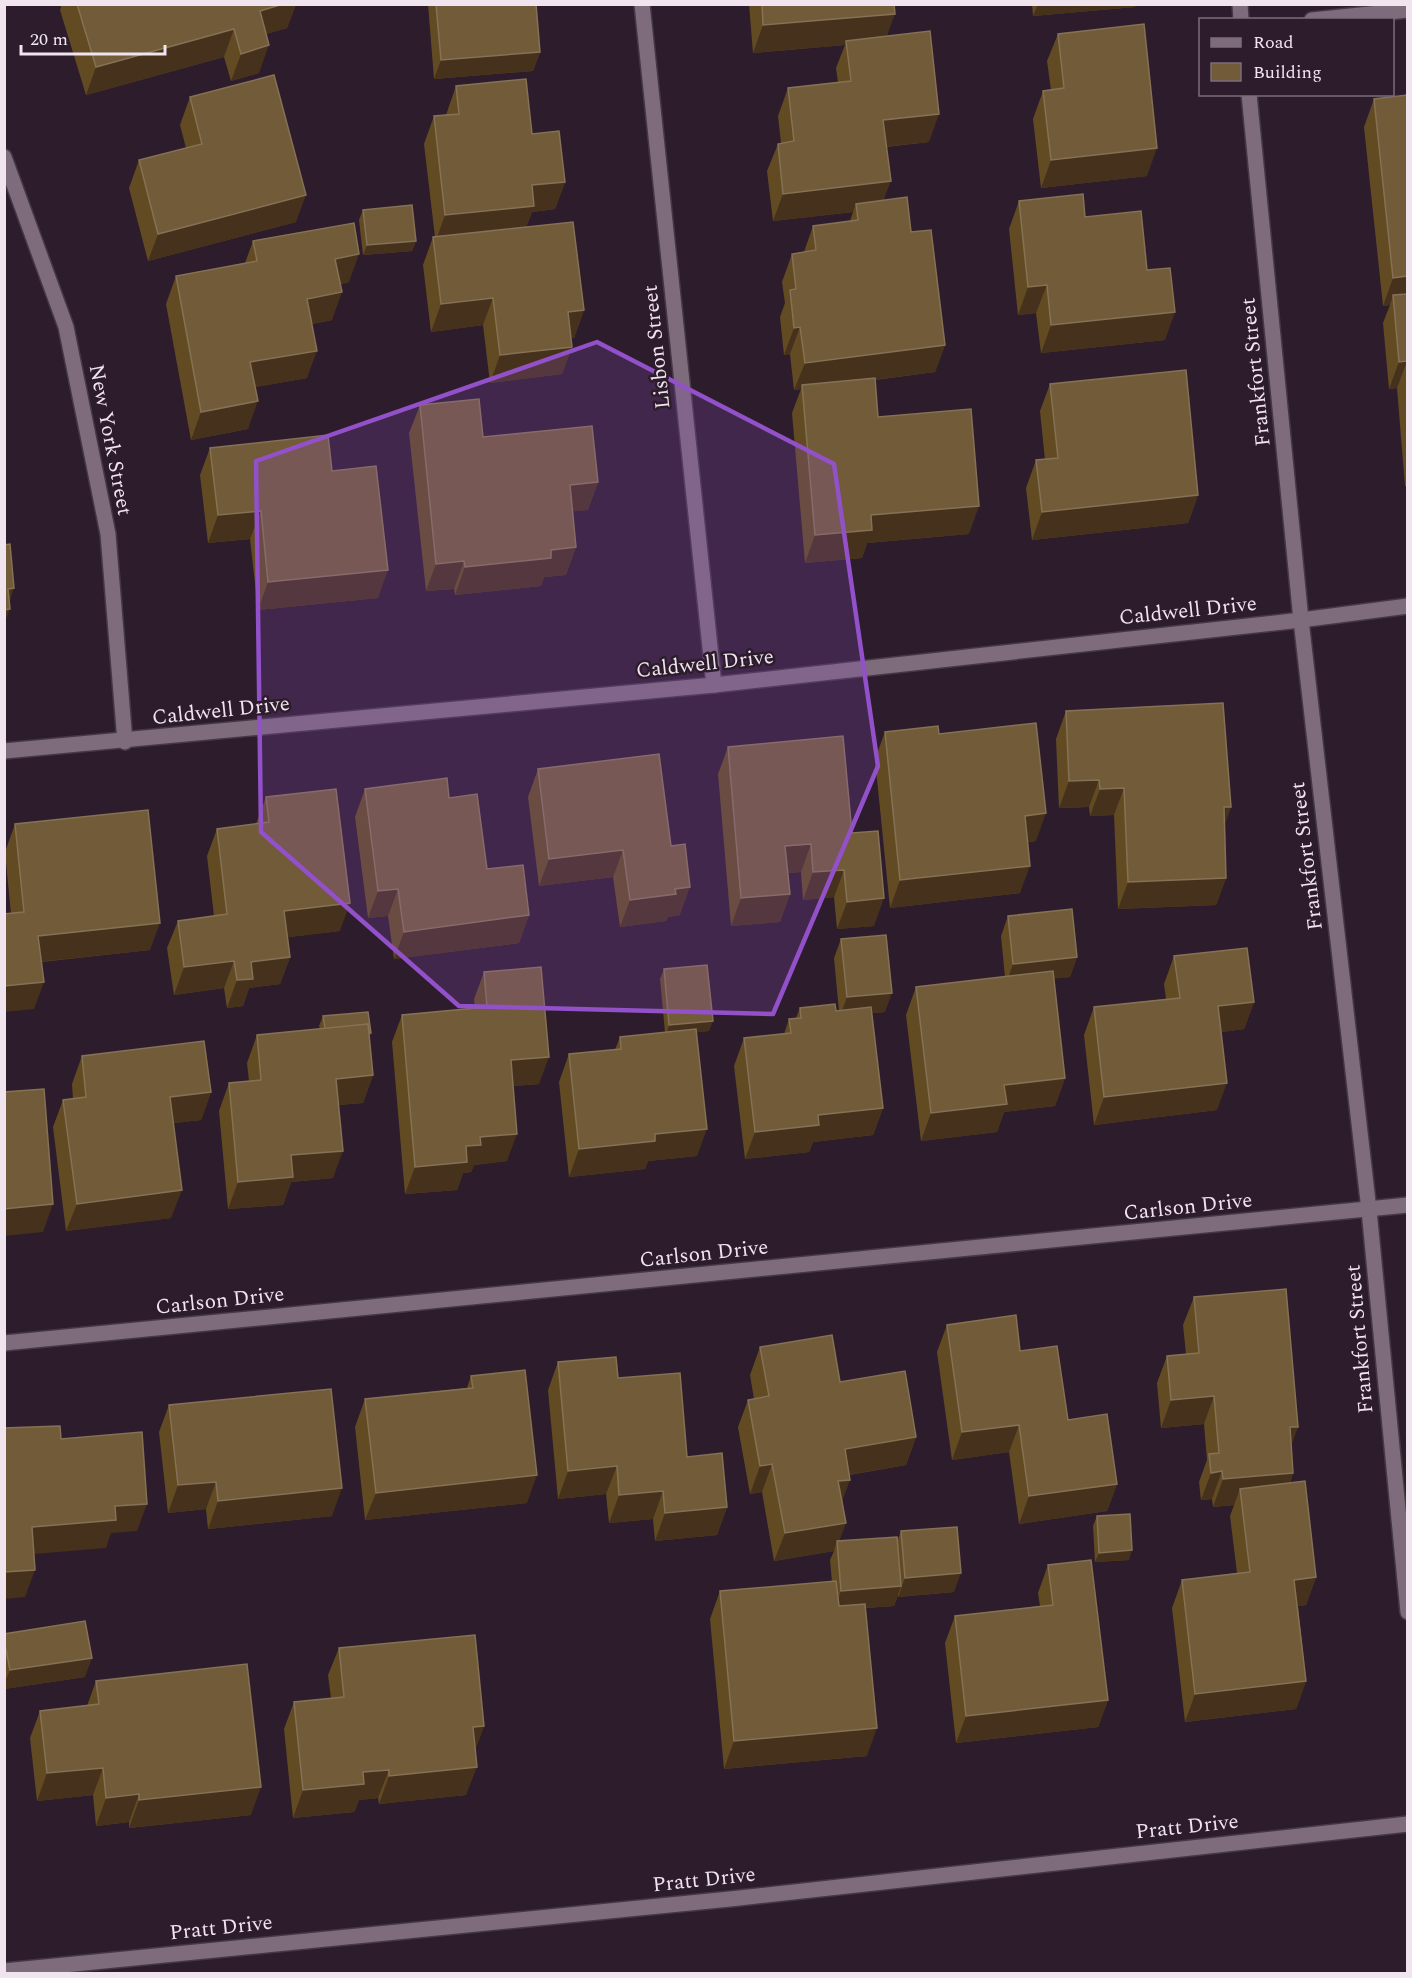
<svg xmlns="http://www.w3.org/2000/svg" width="1412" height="1978" font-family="Spectral,serif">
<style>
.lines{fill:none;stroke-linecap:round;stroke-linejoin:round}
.minor-casing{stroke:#453844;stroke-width:18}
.minor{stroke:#7e6b7c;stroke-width:15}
.wall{fill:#624b22}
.shaded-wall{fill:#46311d}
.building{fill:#715b38;stroke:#857155;stroke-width:1.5}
.marked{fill:#9251c9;fill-opacity:0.2;stroke:#9251c9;stroke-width:4.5;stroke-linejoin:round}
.labels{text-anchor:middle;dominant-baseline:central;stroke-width:5;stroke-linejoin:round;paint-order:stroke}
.street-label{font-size:21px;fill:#f0e5ef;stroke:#2d1d2c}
</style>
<rect width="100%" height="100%" fill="#2d1d2c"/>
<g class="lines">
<!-- minor casing -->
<g class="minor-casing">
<g id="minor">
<polyline points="642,4 714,685"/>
<polyline points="1240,4 1241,20"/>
<polyline points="1312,20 1408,10"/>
<polyline points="1249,94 1301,620 1369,1210 1408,1612"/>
<polyline points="4,157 66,327 108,534 125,742"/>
<polyline points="4,751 714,685 1301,620 1408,606"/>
<polyline points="4,1343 1408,1205"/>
<polyline points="4,1971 730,1899 1408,1824"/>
</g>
</g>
<!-- minor -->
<use href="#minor" class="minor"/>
</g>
<!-- wall -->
<g class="wall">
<polygon points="62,4 296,4 287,28 266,34 259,73 231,81 224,57 86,95 60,10"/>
<polygon points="428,4 536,4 540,52 533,71 434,79"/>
<polygon points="749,4 894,4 887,36 929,142 886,147 884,200 911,232 945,345 935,372 875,380 878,417 969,534 867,543 862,558 805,563 792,413 801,389 794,390 790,354 784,355 780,317 785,303 782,282 792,254 804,252 813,226 850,221 853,212 773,221 767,171 778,144 781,143 778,116 788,88 838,82 836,68 845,45 753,53"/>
<polygon points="1032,4 1136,4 1135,7 1033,16"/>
<polygon points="1058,34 1147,176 1041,188 1033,119 1043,91 1051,90 1047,61"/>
<polygon points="456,86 532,134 565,182 555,209 532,212 526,227 584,310 574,338 571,338 572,347 562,374 490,383 483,325 431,332 423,265 433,237 435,237 424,144 434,116 446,115"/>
<polygon points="1407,95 1407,486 1405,486 1397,388 1389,389 1383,323 1390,305 1383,306 1364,127 1374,99"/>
<polygon points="190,97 296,222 148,261 129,188 139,160 186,148 180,125"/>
<polygon points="1019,201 1085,217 1147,270 1165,340 1041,353 1036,313 1018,315 1009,229"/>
<polygon points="363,210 416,241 412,251 363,255 359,220"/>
<polygon points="253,241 349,282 340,284 332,320 312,324 307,378 255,387 248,429 191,440 166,304 176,276 245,263"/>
<polygon points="1050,384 1198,495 1188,523 1032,540 1026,488 1036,460 1045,460 1040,411"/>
<polygon points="420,405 483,437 598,482 588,510 572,511 576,547 566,575 544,577 541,586 455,595 454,589 426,591 409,433"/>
<polygon points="210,448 332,471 378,598 258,610 250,539 208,543 200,475"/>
<polygon points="1066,711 1231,807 1225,823 1226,878 1216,905 1118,909 1114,815 1090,816 1089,807 1059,808 1056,739"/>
<polygon points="885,732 1036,841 1028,842 1020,893 890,908 875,759"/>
<polygon points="728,747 852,833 874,926 837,929 834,897 803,900 801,872 788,873 790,894 780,922 731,926 718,774"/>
<polygon points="659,754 680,915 668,917 666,921 620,927 613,877 539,886 528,797 538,769"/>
<polygon points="365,789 449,798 487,869 529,915 519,943 394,959 388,916 368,918 355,817"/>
<polygon points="266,797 340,931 288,937 290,957 280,984 249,988 243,1006 227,1008 224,988 174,995 167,948 178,921 214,916 207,856 217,829 256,824"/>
<polygon points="15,824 150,950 41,962 34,1009 11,914 5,852"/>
<polygon points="1008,916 1077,957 1070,977 1054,978 1065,1078 1055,1106 1004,1112 997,1132 921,1141 906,1015 916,987 1005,977 1001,936"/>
<polygon points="841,939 885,1012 872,1013 883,1108 873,1135 813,1142 809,1152 745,1159 734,1066 744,1038 784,1034 789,1019 796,1018 800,1008 839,1011 834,958"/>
<polygon points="1174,956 1254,1002 1244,1029 1221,1032 1217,1110 1094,1125 1084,1035 1094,1007 1166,999 1164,984"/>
<polygon points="664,969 709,1031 697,1032 697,1156 648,1161 645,1169 569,1177 559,1082 569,1054 615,1050 620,1037 665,1032 660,979"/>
<polygon points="484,972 539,1084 513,1086 507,1161 474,1165 471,1172 463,1173 457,1190 405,1194 392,1042 402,1015 475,1008 474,999"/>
<polygon points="323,1016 371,1033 369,1037 373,1075 363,1103 338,1105 333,1178 291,1182 283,1205 228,1209 219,1111 229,1083 249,1081 247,1063 257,1035 320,1029 319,1026"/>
<polygon points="82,1056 211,1092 201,1120 173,1123 171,1218 66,1231 53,1127 63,1100 73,1099 72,1084"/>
<polygon points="1194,1297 1291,1444 1293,1473 1290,1483 1316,1577 1306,1605 1298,1606 1306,1681 1296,1709 1185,1722 1172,1608 1182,1580 1237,1573 1230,1516 1234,1505 1213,1507 1212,1499 1201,1500 1199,1482 1207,1460 1204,1424 1161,1428 1157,1383 1167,1356 1186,1354 1183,1325"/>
<polygon points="947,1325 1020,1351 1068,1420 1117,1484 1107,1511 1019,1524 1009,1452 952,1460 937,1352"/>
<polygon points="760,1347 840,1382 916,1437 906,1465 849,1475 842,1502 839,1541 897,1542 901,1531 954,1592 898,1597 898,1595 894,1606 866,1608 867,1756 724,1769 710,1619 720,1591 832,1582 830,1560 834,1551 774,1561 762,1492 750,1494 738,1427 748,1400 754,1399 750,1375"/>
<polygon points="558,1362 618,1378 687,1457 727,1507 717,1535 655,1541 653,1519 609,1523 606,1494 558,1499 548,1390"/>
<polygon points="471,1376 527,1503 365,1520 355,1427 365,1399 467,1388"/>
<polygon points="169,1405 332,1516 208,1529 206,1509 168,1513 159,1432"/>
<polygon points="1097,1516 1129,1560 1095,1562 1093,1526"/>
<polygon points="1048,1565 1108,1700 1098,1727 956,1743 945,1643 955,1616 1040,1606 1038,1593"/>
<polygon points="4,1634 85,1677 4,1689"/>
<polygon points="339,1648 484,1726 475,1750 466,1795 379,1804 378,1798 359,1800 354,1812 293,1818 284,1729 294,1702 331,1698 328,1675"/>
<polygon points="96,1681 251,1815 129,1828 129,1822 96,1826 93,1795 37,1801 30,1738 40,1711 87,1706"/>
</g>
<!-- shaded-wall -->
<g class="shaded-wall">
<polygon points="283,4 296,4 287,28 250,39 260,11"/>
<polygon points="1038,4 1136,4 1135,7 1033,16"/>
<polygon points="895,14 885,41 846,41 845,45 753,53 763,25"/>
<polygon points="234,29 224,57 86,95 96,67"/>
<polygon points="269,45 259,73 231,81 241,54"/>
<polygon points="540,52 533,71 434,79 441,60"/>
<polygon points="939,114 929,142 873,148 883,120"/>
<polygon points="1157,148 1147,176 1041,188 1051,160"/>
<polygon points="891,181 880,209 856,204 853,212 773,221 783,194"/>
<polygon points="565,182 555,209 532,212 524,234 435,243 445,215 532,185"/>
<polygon points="306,195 296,222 148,261 158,234"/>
<polygon points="416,241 412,251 363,255 367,245"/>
<polygon points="359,254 349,282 325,286 335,259"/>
<polygon points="1407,276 1407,303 1393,295 1390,305 1383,306 1393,278"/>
<polygon points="1047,285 1036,313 1018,315 1028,287"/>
<polygon points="342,292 332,320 297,327 307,299"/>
<polygon points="493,298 483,325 431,332 441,304"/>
<polygon points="584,310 574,338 558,339 568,312"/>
<polygon points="1175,312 1165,340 1041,353 1051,325"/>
<polygon points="800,327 790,354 784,355 794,328"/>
<polygon points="945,345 935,372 803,389 802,385 801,389 794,390 805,363"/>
<polygon points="572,347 562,374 490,383 500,355"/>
<polygon points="317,351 307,378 240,390 250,362"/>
<polygon points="1407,361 1397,388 1389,389 1399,362"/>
<polygon points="258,401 248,429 191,440 201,412"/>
<polygon points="598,482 588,510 560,513 570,485"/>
<polygon points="1198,495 1188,523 1032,540 1042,512"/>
<polygon points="979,506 969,534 867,543 862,558 805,563 815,535 871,515"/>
<polygon points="261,511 250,539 208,543 218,515"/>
<polygon points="576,547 566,575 544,577 541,586 455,595 465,567 551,550"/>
<polygon points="464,561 454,589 426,591 436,564"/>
<polygon points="388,570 378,598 258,610 268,582"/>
<polygon points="14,588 7,609 10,609 4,624 4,598 8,589"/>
<polygon points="1099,780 1089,807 1059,808 1069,781"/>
<polygon points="1124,788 1114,815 1090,816 1100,789"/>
<polygon points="1224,807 1231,807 1221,834"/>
<polygon points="1046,813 1036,841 1015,843 1025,816"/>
<polygon points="811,844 801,872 775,874 785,846"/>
<polygon points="623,850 613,877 539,886 549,859"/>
<polygon points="1030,866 1020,893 890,908 900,880"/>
<polygon points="844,870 834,897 803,900 813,872"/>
<polygon points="1226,878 1216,905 1118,909 1128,882"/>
<polygon points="690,887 680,915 668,917 666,921 620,927 630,900 675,889"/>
<polygon points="398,889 388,916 368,918 378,891"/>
<polygon points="790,894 780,922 731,926 741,898"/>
<polygon points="884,898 874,926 837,929 847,902"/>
<polygon points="350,903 340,931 274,939 284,911"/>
<polygon points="529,915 519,943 394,959 404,932"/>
<polygon points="160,923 150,950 28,963 38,936"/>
<polygon points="290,957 280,984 249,988 243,1006 227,1008 237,980 251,962"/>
<polygon points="1077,957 1070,977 1006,984 1013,964"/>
<polygon points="234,961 224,988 174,995 184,967"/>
<polygon points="44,982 34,1009 4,1012 4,986"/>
<polygon points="892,993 885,1012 840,1016 847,997"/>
<polygon points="1254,1002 1244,1029 1208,1034 1218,1006"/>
<polygon points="713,1021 709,1031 666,1035 669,1025"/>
<polygon points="549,1057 539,1084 501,1087 511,1060"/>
<polygon points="373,1075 363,1103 326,1106 336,1079"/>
<polygon points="1065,1078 1055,1106 1004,1112 997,1132 921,1141 931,1113 1004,1085"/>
<polygon points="1227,1083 1217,1110 1094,1125 1104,1097"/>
<polygon points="211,1092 201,1120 160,1125 170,1097"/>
<polygon points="883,1108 873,1135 813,1142 809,1152 745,1159 755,1132 818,1115"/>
<polygon points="707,1129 697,1156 648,1161 645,1169 569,1177 579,1149 655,1134"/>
<polygon points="517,1134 507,1161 474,1165 471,1172 463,1173 457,1190 405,1194 415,1167 466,1146 480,1137"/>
<polygon points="343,1151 333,1178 291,1182 283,1205 228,1209 238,1182 291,1155"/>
<polygon points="182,1190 171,1218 66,1231 77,1204"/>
<polygon points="53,1204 43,1232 4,1236 4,1209"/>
<polygon points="1214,1396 1204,1424 1161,1428 1171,1400"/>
<polygon points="1019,1425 1009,1452 952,1460 962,1432"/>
<polygon points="1290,1427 1298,1427 1288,1455"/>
<polygon points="916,1437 906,1465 835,1477 845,1449"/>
<polygon points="772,1464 762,1492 750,1494 760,1466"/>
<polygon points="617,1466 606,1494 558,1499 568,1471"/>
<polygon points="1222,1471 1212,1499 1201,1500 1211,1473"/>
<polygon points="1293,1473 1283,1501 1240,1489 1234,1505 1213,1507 1223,1479"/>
<polygon points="537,1475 527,1503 365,1520 376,1493"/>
<polygon points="850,1480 840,1507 838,1481"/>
<polygon points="216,1482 206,1509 168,1513 178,1485"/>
<polygon points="1117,1484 1107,1511 1019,1524 1029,1496"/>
<polygon points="342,1488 332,1516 208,1529 218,1501"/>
<polygon points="663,1491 653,1519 609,1523 619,1495"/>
<polygon points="147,1504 137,1531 111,1533 106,1548 22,1555 32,1527 115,1506"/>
<polygon points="727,1507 717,1535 655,1541 665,1513"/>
<polygon points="846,1523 838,1545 837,1541 834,1551 774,1561 785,1533"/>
<polygon points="1132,1550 1129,1560 1095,1562 1099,1553"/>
<polygon points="35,1570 25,1597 4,1599 4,1572"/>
<polygon points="961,1573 954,1592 898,1597 905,1578"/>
<polygon points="1316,1577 1306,1605 1284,1608 1294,1580"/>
<polygon points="901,1586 894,1606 834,1610 841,1591"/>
<polygon points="92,1658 85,1677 4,1689 4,1684 10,1670"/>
<polygon points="1306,1681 1296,1709 1185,1722 1195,1694"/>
<polygon points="1108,1700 1098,1727 956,1743 966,1716"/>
<polygon points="484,1726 474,1753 473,1727"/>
<polygon points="877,1728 867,1756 724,1769 734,1741"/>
<polygon points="477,1767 466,1795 379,1804 389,1776"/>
<polygon points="103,1768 93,1795 37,1801 47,1773"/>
<polygon points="389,1770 378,1798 359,1800 354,1812 293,1818 303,1790 363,1772"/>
<polygon points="261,1787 251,1815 129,1828 139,1800"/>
<polygon points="139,1794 129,1822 96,1826 106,1798"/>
</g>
<!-- building -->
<g class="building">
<polygon points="77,4 283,4 260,11 269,45 241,54 234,29 96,67"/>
<polygon points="436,4 536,4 540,52 441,60"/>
<polygon points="762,4 894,4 895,14 763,25"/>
<polygon points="1144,24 1157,148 1051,160 1043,91 1064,88 1058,34"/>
<polygon points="930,31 939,114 883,120 891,181 783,194 778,144 794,141 788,88 851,81 846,41"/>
<polygon points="274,75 306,195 158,234 139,160 202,144 190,97"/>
<polygon points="526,79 532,134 559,131 565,182 532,185 534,206 445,215 434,116 459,114 456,86"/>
<polygon points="1407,95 1407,276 1393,278 1374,99"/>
<polygon points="1083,194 1085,217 1141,211 1147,270 1170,268 1175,312 1051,325 1047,285 1028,287 1019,201"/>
<polygon points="907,197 911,232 931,230 945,345 805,363 800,327 794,328 790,290 796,289 792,254 816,250 813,226 858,220 856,204"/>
<polygon points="412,205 416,241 367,245 363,210"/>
<polygon points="573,222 584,310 568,312 572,347 500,355 493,298 441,304 433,237"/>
<polygon points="354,223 359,254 335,259 342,292 307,299 317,351 250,362 258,401 201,412 176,276 257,261 253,241"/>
<polygon points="1407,294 1407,363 1407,361 1399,362 1393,295"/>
<polygon points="1186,370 1198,495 1042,512 1036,460 1058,458 1050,384"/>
<polygon points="875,378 878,417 971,409 979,506 871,515 872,530 815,535 802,385"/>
<polygon points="479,399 483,437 592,426 598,482 570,485 576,547 551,550 551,558 465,567 464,561 436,564 420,405"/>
<polygon points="328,435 332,471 376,466 388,570 268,582 261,511 218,515 210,448"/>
<polygon points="10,544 14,588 8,589 10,609 4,610 4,545"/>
<polygon points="1223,703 1231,807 1224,807 1226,878 1128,882 1124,788 1100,789 1099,780 1069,781 1066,711"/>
<polygon points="1036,723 1046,813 1025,816 1030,866 900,880 885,732 938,726 939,734"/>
<polygon points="843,736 852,833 878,831 884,898 847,902 844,870 813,872 811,844 785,846 790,894 741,898 728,747"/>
<polygon points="659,754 671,846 685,844 690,887 675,889 676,894 630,900 623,850 549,859 538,769"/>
<polygon points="447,778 449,798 477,794 487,869 523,865 529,915 404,932 398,889 378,891 365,789"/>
<polygon points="336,789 350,903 284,911 290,957 251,962 253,979 237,980 234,961 184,967 178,921 227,914 217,829 269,822 266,797"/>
<polygon points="148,810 160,923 38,936 44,982 4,986 4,914 24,912 15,824"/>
<polygon points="1072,909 1077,957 1013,964 1008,916"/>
<polygon points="886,935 892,993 847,997 841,939"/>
<polygon points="1247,948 1254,1002 1218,1006 1227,1083 1104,1097 1094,1007 1180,998 1174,956"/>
<polygon points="707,965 713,1021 669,1025 664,969"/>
<polygon points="541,967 549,1057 511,1060 517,1134 480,1137 481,1145 466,1146 467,1162 415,1167 402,1015 487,1007 484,972"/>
<polygon points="1053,971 1065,1078 1004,1085 1007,1104 931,1113 916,987"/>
<polygon points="835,1004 836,1011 871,1007 883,1108 818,1115 819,1125 755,1132 744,1038 791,1033 789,1019 801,1018 800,1008"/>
<polygon points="368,1012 371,1033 369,1033 368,1024 325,1029 323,1016"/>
<polygon points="368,1024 373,1075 336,1079 343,1151 291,1155 293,1177 238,1182 229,1083 261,1080 257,1035"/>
<polygon points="696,1029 707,1129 655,1134 655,1141 579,1149 569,1054 621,1049 620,1037"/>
<polygon points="204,1041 211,1092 170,1097 182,1190 77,1204 63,1100 86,1097 82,1056"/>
<polygon points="44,1089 53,1204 4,1209 4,1092"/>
<polygon points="1286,1289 1298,1427 1290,1427 1293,1473 1223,1479 1222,1471 1211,1473 1209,1454 1219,1453 1214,1396 1171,1400 1167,1356 1199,1353 1194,1297"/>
<polygon points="1016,1315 1020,1351 1057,1346 1068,1420 1107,1414 1117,1484 1029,1496 1019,1425 962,1432 947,1325"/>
<polygon points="832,1335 840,1382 905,1371 916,1437 845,1449 850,1480 838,1481 846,1523 785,1533 772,1464 760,1466 748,1400 769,1396 760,1347"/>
<polygon points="616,1357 618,1378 680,1373 687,1457 722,1453 727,1507 665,1513 663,1491 619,1495 617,1466 568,1471 558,1362"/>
<polygon points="525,1370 537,1475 376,1493 365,1399 473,1388 471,1376"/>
<polygon points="331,1389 342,1488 218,1501 216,1482 178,1485 169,1405"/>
<polygon points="60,1426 61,1439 142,1432 147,1504 115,1506 116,1520 32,1527 35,1570 4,1572 4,1428"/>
<polygon points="1305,1481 1316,1577 1294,1580 1306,1681 1195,1694 1182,1580 1250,1572 1240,1489"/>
<polygon points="1130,1514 1132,1550 1099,1553 1097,1516"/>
<polygon points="957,1527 961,1573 905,1578 901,1531"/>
<polygon points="897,1537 901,1586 841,1591 837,1541"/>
<polygon points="1091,1560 1108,1700 966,1716 955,1616 1053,1605 1048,1565"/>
<polygon points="836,1581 839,1606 865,1604 877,1728 734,1741 720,1591"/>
<polygon points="85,1621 92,1658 10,1670 4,1640 4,1634"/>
<polygon points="475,1635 484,1726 473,1727 477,1767 389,1776 389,1770 363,1772 364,1784 303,1790 294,1702 344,1697 339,1648"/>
<polygon points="247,1664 261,1787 139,1800 139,1794 106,1798 103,1768 47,1773 40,1711 99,1704 96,1681"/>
</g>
<!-- marked area -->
<path class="marked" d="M597 342 834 464 878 766 773 1014 459 1006 261 832 256 461Z"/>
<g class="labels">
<!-- street labels -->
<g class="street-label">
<text transform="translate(657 347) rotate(-96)">Lisbon Street</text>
<text transform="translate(1256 372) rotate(-96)">Frankfort Street</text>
<text transform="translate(110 440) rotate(79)">New York Street</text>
<text transform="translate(1188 611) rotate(-6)">Caldwell Drive</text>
<text transform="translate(705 664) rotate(-6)">Caldwell Drive</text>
<text transform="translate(221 711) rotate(-6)">Caldwell Drive</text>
<text transform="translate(1307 856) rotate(-97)">Frankfort Street</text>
<text transform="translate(1188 1207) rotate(-6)">Carlson Drive</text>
<text transform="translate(704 1254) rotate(-6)">Carlson Drive</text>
<text transform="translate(220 1301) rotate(-6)">Carlson Drive</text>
<text transform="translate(1360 1339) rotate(-95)">Frankfort Street</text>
<text transform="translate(1187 1827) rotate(-6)">Pratt Drive</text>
<text transform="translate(704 1880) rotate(-6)">Pratt Drive</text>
<text transform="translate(221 1928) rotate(-6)">Pratt Drive</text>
</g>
</g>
<!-- border -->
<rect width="1412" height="1978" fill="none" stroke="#f0e5ef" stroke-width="12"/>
<!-- legend -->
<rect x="1199" y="18" width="195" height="78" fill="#2d1d2c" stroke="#7b6d7a" stroke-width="1.5"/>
<rect x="1211" y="38" width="30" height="9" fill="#7e6b7c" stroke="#7b6d7a" stroke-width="1.5"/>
<text x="1253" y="48" font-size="18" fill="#f0e5ef">Road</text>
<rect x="1211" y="63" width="30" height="18" fill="#715b38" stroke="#7b6d7a" stroke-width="1.5"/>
<text x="1253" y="78" font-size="18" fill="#f0e5ef">Building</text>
<!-- scale -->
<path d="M21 45v9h144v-9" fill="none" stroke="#f0e5ef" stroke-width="3"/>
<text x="30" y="45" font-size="18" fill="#f0e5ef" stroke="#2d1d2c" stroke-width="4.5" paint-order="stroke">20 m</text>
</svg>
